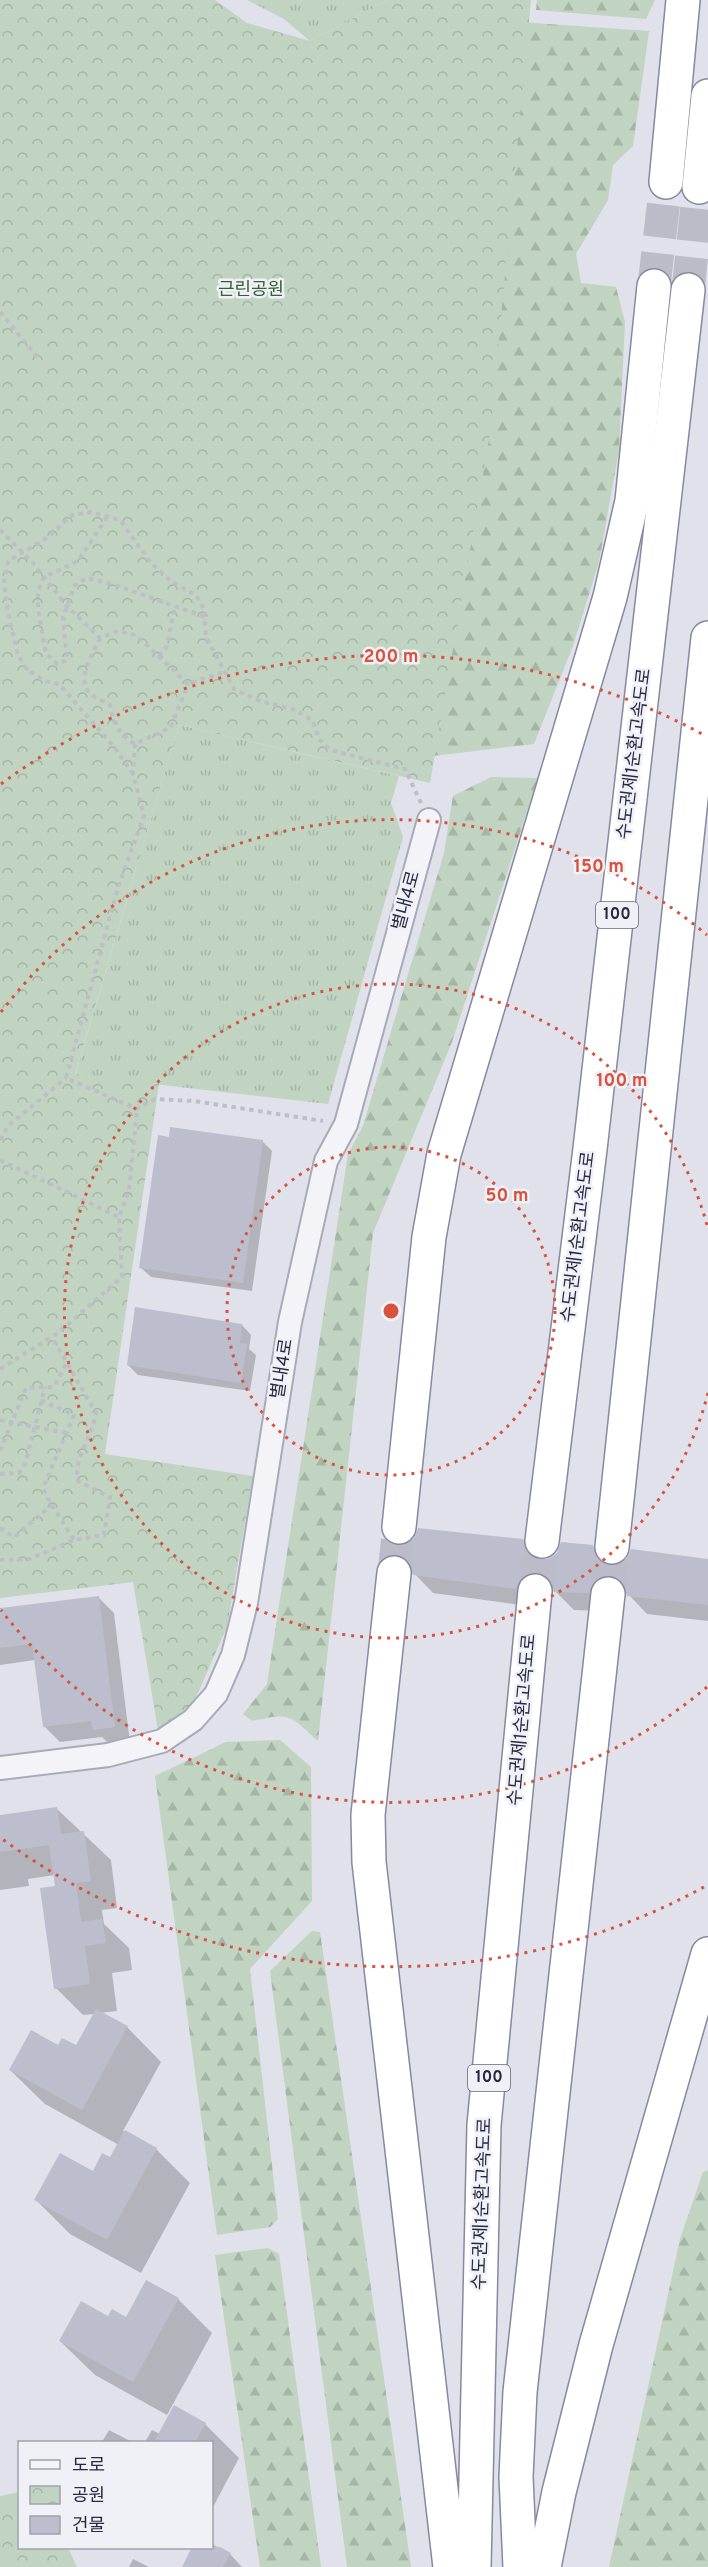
<svg xmlns="http://www.w3.org/2000/svg" width="708" height="2567" font-family="Overpass,'Noto Sans KR',sans-serif">
<style>
.grass{fill:url(#grass-tufts)}
.forest{fill:url(#forest-firs)}
.park{fill:url(#park-crowns)}
.shadow{fill:#0003}
.building{fill:#bdbecd}
.lines{fill:none;stroke-linecap:round;stroke-linejoin:round}
.motorway-tunnel{stroke:#bbbcc8;stroke-width:33;stroke-dasharray:33 16;stroke-linecap:butt}
.minor-casing{stroke:#a8aab8;stroke-width:26}
.motorway-casing{stroke:#8689a1;stroke-width:36}
.path{stroke:#bebec9;stroke-width:4;stroke-dasharray:4.5 4.5;stroke-linecap:butt}
.minor{stroke:#f3f3f8;stroke-width:22}
.motorway{stroke:#fff;stroke-width:33}
.ring{fill:none;stroke:#d7533d;stroke-width:3;stroke-dasharray:3 6}
.labels{text-anchor:middle;dominant-baseline:central;stroke-width:5;stroke-linejoin:round;paint-order:stroke}
.shield{fill:#f0f1f7;stroke:#636578;stroke-width:1.5}
.shield-label{font-size:16px;font-weight:bold;fill:#272942}
.park-label{font-size:18px;fill:#345f38;stroke:#f0f1f7}
.street-label{font-size:18px;fill:#272942;stroke:#f0f1f7}
.centre{fill:#d7533d;stroke:#f0f1f7;stroke-width:3}
.ring-label{font-size:18px;text-anchor:middle;font-weight:bold;fill:#d7533d;stroke:#f0f1f7;stroke-width:5;stroke-linejoin:round;paint-order:stroke}
</style>
<defs>
<pattern id="grass-tufts" width="24" height="20" patternUnits="userSpaceOnUse" patternTransform="scale(1.5)"><rect width="24" height="20" fill="#c0d4c1"/><path d="M3 7l-1-3M5 7V3M7 7l1-3M15 17l-1-3M17 17v-4M19 17l1-3" fill="none" stroke="#a5b6a7"/></pattern>
<pattern id="forest-firs" width="22" height="20" patternUnits="userSpaceOnUse" patternTransform="scale(1.5)"><rect width="22" height="20" fill="#c0d4c1"/><path d="M5 1l3.5 6h-7zM16 11l3.5 6h-7z" fill="#a5b6a7"/></pattern>
<pattern id="park-crowns" width="20" height="18" patternUnits="userSpaceOnUse" patternTransform="scale(1.5)"><rect width="20" height="18" fill="#c0d4c1"/><path d="M2 6a3 3 0 1 1 6 0M12 15a3 3 0 1 1 6 0" fill="none" stroke="#a5b6a7"/></pattern>
</defs>
<rect width="100%" height="100%" fill="#e0e1ea"/>
<!-- grass -->
<g class="grass">
<polygon points="247,0 387,0 310,41 284,19"/>
<polygon points="179,725 399,776 391,803 403,837 328,1104 75,1075"/>
</g>
<!-- forest -->
<g class="forest">
<polygon points="537,0 655,0 646,19 536,10"/>
<polygon points="519,22 649,31 633,146 613,165 608,200 576,254 581,283 616,287 625,322 619,450 599,562 573,646 534,744 417,758"/>
<path d="M491 777 538 778 452 1042 373 1233 318 1741C289 1715 292 1712 252 1721L243 1714 267 1684 348 1154 363 1126 444 853 453 796Z"/>
<polygon points="280,1740 311,1767 312,1901 250,1969 278,2219 270,2227 217,2235 155,1776 226,1742"/>
<polygon points="312,1931 320,1932 411,2567 347,2567 270,1971"/>
<polygon points="708,2170 708,2567 609,2567 680,2239 703,2172"/>
<polygon points="268,2248 279,2254 321,2567 260,2567 215,2255"/>
</g>
<!-- park -->
<g class="park">
<polygon points="0,0 215,0 247,23 310,41 387,0 531,0 490,433 430,783 179,725 75,1074 159,1084 105,1454 253,1476 227,1627 194,1702 158,1730 133,1582 0,1598"/>
<polygon points="19,2492 20,2548 68,2548 77,2567 0,2567 0,2496"/>
</g>
<!-- shadow -->
<g class="shadow">
<polygon points="262,1141 272,1151 252,1291 151,1277 141,1268"/>
<polygon points="242,1325 251,1335 249,1349 256,1355 250,1391 138,1375 128,1365"/>
<polygon points="523,1540 542,1561 593,1547 612,1567 708,1560 708,1621 647,1614 628,1594 619,1595 608,1611 574,1610 555,1591 545,1592 535,1607 433,1593 414,1573 403,1576 384,1558 396,1547"/>
<polygon points="98,1597 114,1613 130,1743 110,1745 102,1737 60,1742 44,1726 35,1660 0,1665 0,1610"/>
<polygon points="57,1809 111,1860 117,1908 102,1910 104,1924 129,1948 132,1970 112,1973 117,2011 100,2013 127,2027 161,2062 123,2131 156,2149 190,2183 141,2273 70,2234 36,2200 93,2173 111,2159 119,2145 45,2104 10,2070 59,2047 77,2047 95,2014 83,2015 56,1988 55,1875 28,1879 29,1886 0,1890 0,1816"/>
<polygon points="178,2299 212,2333 167,2415 95,2375 60,2341 109,2318 127,2319"/>
<polygon points="205,2424 239,2458 212,2509 212,2442 145,2442 152,2430 160,2434"/>
<polygon points="109,2430 132,2442 102,2442"/>
<polygon points="212,2544 230,2554 242,2567 183,2567 193,2549 189,2548 212,2548"/>
<polygon points="133,2559 149,2567 129,2567"/>
</g>
<!-- building -->
<g class="building">
<polygon points="170,1127 263,1140 243,1283 139,1268 158,1135 169,1137"/>
<polygon points="135,1307 242,1324 240,1343 247,1344 241,1383 127,1365"/>
<polygon points="418,1528 523,1539 525,1548 530,1556 540,1560 550,1558 557,1553 561,1542 593,1545 595,1555 601,1562 609,1566 620,1564 627,1558 631,1549 708,1559 708,1605 627,1596 625,1587 620,1579 609,1575 600,1577 593,1582 589,1593 554,1592 552,1583 546,1576 537,1572 527,1574 519,1581 516,1589 413,1575 411,1565 405,1558 395,1554 383,1559 385,1538 396,1546 406,1544 414,1538"/>
<polygon points="99,1596 115,1727 93,1730 91,1721 43,1727 32,1644 0,1648 0,1608"/>
<polygon points="57,1807 61,1834 84,1831 91,1881 76,1883 81,1922 102,1919 106,1943 85,1946 90,1984 54,1989 40,1888 55,1886 49,1845 0,1852 0,1815"/>
<polygon points="96,2009 128,2026 82,2110 9,2070 31,2030 58,2045 62,2038 76,2045"/>
<polygon points="125,2130 157,2148 107,2240 34,2200 60,2153 93,2171 102,2153 110,2157"/>
<polygon points="146,2280 179,2298 133,2382 59,2341 81,2301 108,2316 112,2309 126,2317"/>
<polygon points="174,2405 206,2423 195,2442 154,2442"/>
<polygon points="192,2547 220,2547 231,2553 223,2567 182,2567"/>
</g>
<g class="lines">
<!-- motorway-tunnel -->
<g class="motorway-tunnel">
<polyline points="654,286 666,182"/>
<polyline points="688,290 699,187"/>
<polyline points="394,1573 399,1527"/>
<polyline points="535,1591 542,1541"/>
<polyline points="608,1594 612,1547"/>
</g>
<!-- minor casing -->
<g class="minor-casing">
<polyline id="minor" points="0,1768 108,1755 162,1741 193,1720 216,1694 233,1655 246,1603 290,1322 326,1161 346,1124 429,820"/>
</g>
<!-- motorway casing -->
<g class="motorway-casing">
<g id="motorway">
<polyline points="666,182 683,0"/>
<polyline points="699,187 708,96"/>
<polyline points="399,1527 429,1237 444,1154 610,597 632,501 654,286"/>
<polyline points="542,1541 590,1149 688,290"/>
<polyline points="612,1547 708,638"/>
<polyline points="394,1573 368,1815 369,1862 450,2567"/>
<polyline points="474,2567 484,2125 535,1591"/>
<polyline points="520,2567 516,2477 520,2392 608,1594"/>
<polyline points="544,2567 559,2492 596,2345 708,1954"/>
</g>
</g>
<!-- path -->
<g class="path">
<polyline points="0,312 39,359"/>
<polyline points="107,517 78,561 44,577 38,591 38,609 46,653 57,664 67,660 63,617 75,585 87,578 115,585 205,617"/>
<polyline points="0,530 32,562 66,605 100,638 118,631 136,635 188,684 223,672"/>
<path d="M100 638C94 652 76 678 89 692 94 698 104 701 110 705 113 723 119 734 135 744L171 727 188 684"/>
<polyline points="159,656 167,646 175,606"/>
<polyline points="135,744 133,774 144,816 118,887 66,1078 137,1109 155,1099 194,1101 323,1121"/>
<polyline points="133,774 115,748 59,684 45,681 27,670 18,655 8,613 4,582 8,561 47,538 72,515 91,512 120,520 151,563 172,582 196,595 204,609 206,637 234,689 260,701 295,710 313,721 319,739 330,750 405,769 421,803"/>
<polyline points="0,1140 8,1126 66,1078"/>
<polyline points="0,1160 119,1217"/>
<polyline points="0,1369 58,1333 122,1277 119,1217 129,1191 137,1109"/>
<polyline points="41,1400 74,1415 43,1488 47,1497 74,1540"/>
<polyline points="0,1420 66,1433"/>
<polyline points="0,1451 26,1388 54,1387 67,1362"/>
<polyline points="0,1474 19,1473 25,1464 45,1387"/>
<polyline points="0,1528 14,1537 52,1505"/>
<path d="M0 1560 30 1559 74 1540 104 1535 110 1497 78 1481C73 1458 93 1436 96 1413L52 1337"/>
</g>
<!-- minor -->
<use href="#minor" class="minor"/>
<!-- motorway -->
<use href="#motorway" class="motorway"/>
</g>
<!-- distance rings -->
<g class="ring">
<circle cx="391" cy="1311" r="164"/>
<path d="M708 1393A327 327 0 1 1 708 1229"/>
<path d="M707 1687A491 491 0 0 1 1 1610M1 1012A491 491 0 0 1 707 935"/>
<path d="M704 1887A655 655 0 0 1 1 1838M1 784A655 655 0 0 1 704 735"/>
</g>
<g class="labels">
<!-- shield labels -->
<g class="shield">
<rect x="596" y="902" width="42" height="26" rx="4.5"/>
<rect x="468" y="2065" width="42" height="26" rx="4.5"/>
</g>
<g class="shield-label">
<text x="617" y="915">100</text>
<text x="489" y="2078">100</text>
</g>
<!-- park labels -->
<g class="park-label">
<text x="251" y="290">근린공원</text>
</g>
<!-- street labels -->
<g class="street-label">
<text transform="translate(635 754) rotate(-83)">수도권제1순환고속도로</text>
<text transform="translate(407 901) rotate(-75)">별내4로</text>
<text transform="translate(579 1237) rotate(-83)">수도권제1순환고속도로</text>
<text transform="translate(283 1369) rotate(-81)">별내4로</text>
<text transform="translate(523 1720) rotate(-85)">수도권제1순환고속도로</text>
<text transform="translate(483 2204) rotate(-88)">수도권제1순환고속도로</text>
</g>
</g>
<circle cx="391" cy="1311" r="9" class="centre"/>
<g class="ring-label">
<text x="391" y="662">200 m</text>
<text x="599" y="872">150 m</text>
<text x="622" y="1086">100 m</text>
<text x="507" y="1201">50 m</text>
</g>
<!-- legend -->
<rect x="18" y="2441" width="195" height="108" fill="#f0f1f7" stroke="#a0a1af" stroke-width="1.5"/>
<rect x="30" y="2460" width="30" height="9" fill="#f3f3f8" stroke="#a0a1af" stroke-width="1.5"/>
<text x="72" y="2471" font-size="18" fill="#272942">도로</text>
<rect x="30" y="2486" width="30" height="18" fill="url(#park-crowns)" stroke="#a0a1af" stroke-width="1.5"/>
<text x="72" y="2501" font-size="18" fill="#272942">공원</text>
<rect x="30" y="2516" width="30" height="18" fill="#bdbecd" stroke="#a0a1af" stroke-width="1.5"/>
<text x="72" y="2531" font-size="18" fill="#272942">건물</text>
</svg>
